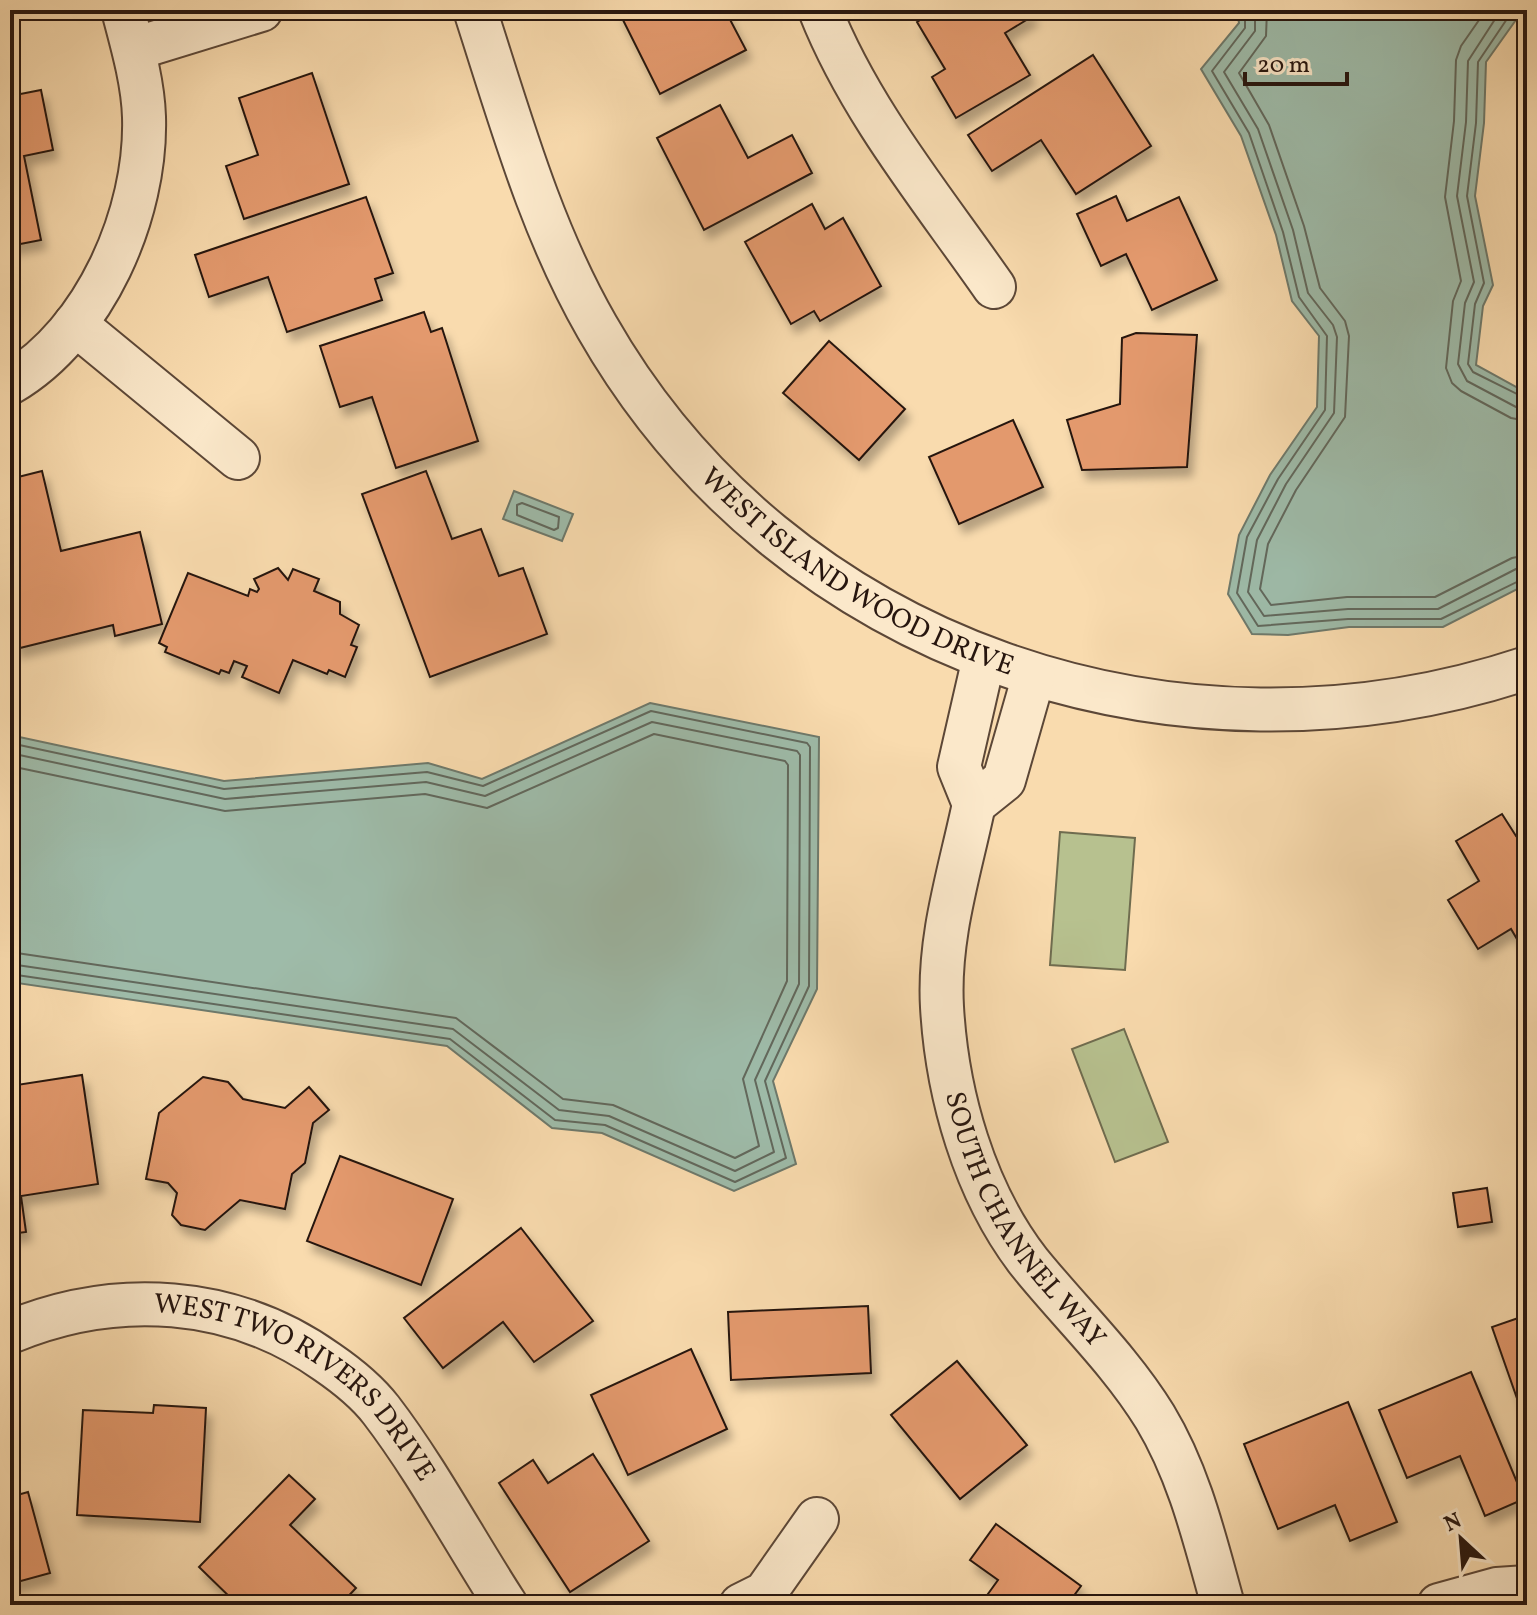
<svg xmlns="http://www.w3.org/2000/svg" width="1537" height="1615" font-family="Vollkorn,serif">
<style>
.green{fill:#b7c18f;stroke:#6f6c4f;stroke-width:2}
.water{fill:#9ebba9;stroke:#6e796b;stroke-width:2}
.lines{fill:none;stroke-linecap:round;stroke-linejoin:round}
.shore{stroke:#62685c;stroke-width:2}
.building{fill:#e3996d;stroke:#27160f;stroke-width:2;filter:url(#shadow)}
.minor-casing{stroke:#5c4737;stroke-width:46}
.minor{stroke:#fbe8ca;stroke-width:42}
.labels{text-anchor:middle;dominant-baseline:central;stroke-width:8;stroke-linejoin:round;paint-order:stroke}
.street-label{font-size:28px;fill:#27160f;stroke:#fbe8ca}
</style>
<defs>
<filter id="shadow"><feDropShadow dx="5" dy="9" stdDeviation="4" flood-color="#0004"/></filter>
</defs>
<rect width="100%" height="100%" fill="#f9dbae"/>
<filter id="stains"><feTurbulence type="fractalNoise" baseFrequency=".0025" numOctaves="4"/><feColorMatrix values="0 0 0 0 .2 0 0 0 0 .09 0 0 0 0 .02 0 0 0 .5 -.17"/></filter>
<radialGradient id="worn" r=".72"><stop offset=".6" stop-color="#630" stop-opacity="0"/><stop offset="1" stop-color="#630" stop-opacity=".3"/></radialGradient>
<!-- green -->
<g class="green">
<polygon points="1060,832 1135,838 1125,970 1050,965"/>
<polygon points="1124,1029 1168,1142 1115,1162 1072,1049"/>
</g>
<!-- water -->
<g class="water">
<polygon points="1237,10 1523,10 1486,62 1484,123 1475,196 1493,285 1483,306 1476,365 1527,393 1527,584 1443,627 1349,627 1288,635 1252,634 1228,594 1239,535 1270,475 1317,407 1319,336 1292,301 1276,235 1241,136 1201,69 1239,23"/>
<polygon points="514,491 573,514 562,541 503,519"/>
<polygon points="650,703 819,737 817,989 773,1081 796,1164 734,1191 602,1133 552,1128 447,1046 10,982 10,735 224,781 428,763 482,779"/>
</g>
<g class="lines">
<!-- shore -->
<g class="shore">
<polyline points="1245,10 1245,28 1212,71 1249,133 1283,232 1299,297 1327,336 1325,410 1278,479 1247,537 1237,593 1258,626 1348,619 1441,619 1527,577"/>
<polyline points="1255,10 1255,31 1224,72 1258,129 1293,230 1308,293 1333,325 1337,337 1334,413 1286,484 1257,540 1248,592 1264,616 1348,609 1438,609 1516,569 1527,567"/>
<polyline points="1267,10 1266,36 1239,73 1269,125 1304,226 1320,288 1345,321 1349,336 1345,417 1296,490 1268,544 1260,589 1271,605 1347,597 1435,597 1512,558 1527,555"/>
<polyline points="1486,10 1461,46 1456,60 1454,121 1445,197 1461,281 1453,301 1446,368 1452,383 1461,391 1511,418 1527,421"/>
<polyline points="1501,10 1468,61 1466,122 1457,196 1474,282 1465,303 1458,364 1467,381 1516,407 1527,409"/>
<polyline points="1513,10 1478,62 1476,123 1467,196 1484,283 1475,304 1468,364 1473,372 1527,399"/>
<polygon points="522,503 559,517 558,528 554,530 517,515 517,505"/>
<polyline points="10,743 224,789 427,772 483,786 651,711 807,743 810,747 809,986 765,1081 786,1158 735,1182 605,1125 555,1120 450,1039 10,974"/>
<polyline points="10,753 225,799 426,782 485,796 652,722 797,751 800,755 799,984 755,1080 774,1152 735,1171 609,1116 559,1110 453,1029 10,964"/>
<polyline points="10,766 225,811 425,794 487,808 654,734 785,761 788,765 787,981 743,1079 759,1146 735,1158 613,1105 563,1099 456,1018 10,952"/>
</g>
</g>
<!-- building -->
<g class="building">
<polygon points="618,10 725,10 746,50 660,94"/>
<polygon points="936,10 1029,10 1033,16 1005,33 1030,75 956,118 932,77 945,69 917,22"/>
<polygon points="1093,55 1151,146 1076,194 1041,140 992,171 968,135"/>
<polygon points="312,73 349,184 244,219 226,166 258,155 239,98"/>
<polygon points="41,90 53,150 24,156 41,240 10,246 10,96"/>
<polygon points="720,105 748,158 792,135 812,173 704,230 657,138"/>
<polygon points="1116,196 1127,221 1179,197 1217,280 1152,310 1126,254 1101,266 1077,214"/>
<polygon points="366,197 393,273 375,279 382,300 287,332 268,277 209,297 195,255"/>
<polygon points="812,204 825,229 843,218 881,286 820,321 814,311 791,324 745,242"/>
<polygon points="424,312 431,332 442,328 478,441 396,468 372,397 340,407 320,346"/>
<polygon points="1136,333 1197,335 1187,467 1082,470 1067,420 1120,404 1122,338"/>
<polygon points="829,341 905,409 859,460 783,393"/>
<polygon points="1013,420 1043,487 959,524 929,457"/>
<polygon points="42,471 61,551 140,532 162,624 115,636 113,625 16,649 10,625 10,479"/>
<polygon points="426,471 452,539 481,529 499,576 523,568 547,634 430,677 362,494"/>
<polygon points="278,568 288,580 293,569 319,579 314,591 340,602 340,614 359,625 351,645 357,647 345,677 329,670 327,674 293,660 279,693 242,677 247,666 234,661 229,673 221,670 219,674 165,652 167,647 159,643 188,573 248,596 250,589 257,592 259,589 254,579"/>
<polygon points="1502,814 1516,836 1527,830 1527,956 1511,929 1478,949 1448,900 1479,881 1456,841"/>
<polygon points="82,1075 98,1184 21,1196 26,1232 10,1234 10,1086"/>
<polygon points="203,1077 228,1082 243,1099 285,1108 309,1087 329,1110 313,1123 305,1163 292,1174 285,1209 240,1200 205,1230 181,1225 172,1215 177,1193 168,1183 146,1179 159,1113"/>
<polygon points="340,1156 453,1199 421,1285 307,1241"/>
<polygon points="1487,1188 1492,1222 1458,1227 1453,1193"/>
<polygon points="521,1228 593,1321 534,1362 503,1322 443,1368 404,1318"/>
<polygon points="868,1306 871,1373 731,1380 728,1312"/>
<polygon points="1527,1315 1527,1427 1492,1327"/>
<polygon points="691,1349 727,1429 628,1475 591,1395"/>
<polygon points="957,1361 1027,1445 960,1499 891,1415"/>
<polygon points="1471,1372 1524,1499 1485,1516 1460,1456 1407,1478 1379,1410"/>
<polygon points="1348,1402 1397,1522 1350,1541 1335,1505 1278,1529 1244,1444"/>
<polygon points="154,1405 206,1408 200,1522 77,1515 83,1410 153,1413"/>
<polygon points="593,1454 649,1541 570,1592 499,1483 533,1460 548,1483"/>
<polygon points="289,1475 315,1499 290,1525 356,1588 340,1605 238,1605 199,1567"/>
<polygon points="28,1492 50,1573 10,1584 10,1497"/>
<polygon points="996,1524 1081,1586 1067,1605 980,1605 998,1580 970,1560"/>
</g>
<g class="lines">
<!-- minor casing -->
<g class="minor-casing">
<g id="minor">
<path id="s1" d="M475 10C510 118 540 228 597 327 783 653 1178 784 1527 668"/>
<path d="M820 10C860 111 932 198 994 287"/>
<polyline points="134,49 261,10"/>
<polyline points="75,324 238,458"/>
<path d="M10 383C95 333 147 214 144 117 143 82 132 44 123 10"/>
<polyline points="984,658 959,767 974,804 1004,780 1034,675"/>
<path id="s2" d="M974 804C960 871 938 937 942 1007 947 1094 974 1191 1029 1262 1071 1314 1120 1360 1155 1417 1190 1475 1205 1541 1223 1605"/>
<path id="s3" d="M10 1332C116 1288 233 1295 327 1362 346 1375 367 1392 381 1410 427 1470 465 1542 506 1605"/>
<polyline points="741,1605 765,1593 817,1519"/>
<polyline points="1439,1605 1497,1589 1527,1587"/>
</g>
</g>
<!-- minor -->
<use href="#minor" class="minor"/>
</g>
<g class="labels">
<!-- street labels -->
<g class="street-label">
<text stroke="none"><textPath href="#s1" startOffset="706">WEST ISLAND WOOD DRIVE</textPath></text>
<text stroke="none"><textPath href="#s2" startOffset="440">SOUTH CHANNEL WAY</textPath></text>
<text stroke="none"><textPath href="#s3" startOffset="318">WEST TWO RIVERS DRIVE</textPath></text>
</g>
</g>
<!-- margin -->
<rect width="1537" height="1615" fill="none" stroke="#f9dbae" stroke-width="40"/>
<rect x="12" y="12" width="1513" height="1591" fill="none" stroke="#27160f" stroke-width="4"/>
<rect x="20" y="20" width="1497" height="1575" fill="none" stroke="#27160f" stroke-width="2"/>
<!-- north arrow -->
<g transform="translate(1461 1539) rotate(334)" stroke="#fbe8ca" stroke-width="6" paint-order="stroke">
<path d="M0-6L14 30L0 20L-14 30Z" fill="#27160f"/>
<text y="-12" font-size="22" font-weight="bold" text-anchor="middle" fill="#27160f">N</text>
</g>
<!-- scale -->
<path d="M1245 72v12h102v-12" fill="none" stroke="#27160f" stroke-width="4"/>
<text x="1257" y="72" font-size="24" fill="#27160f" stroke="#fbe8ca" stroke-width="6" paint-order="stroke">20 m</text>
<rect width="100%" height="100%" filter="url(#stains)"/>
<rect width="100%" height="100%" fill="url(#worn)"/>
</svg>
